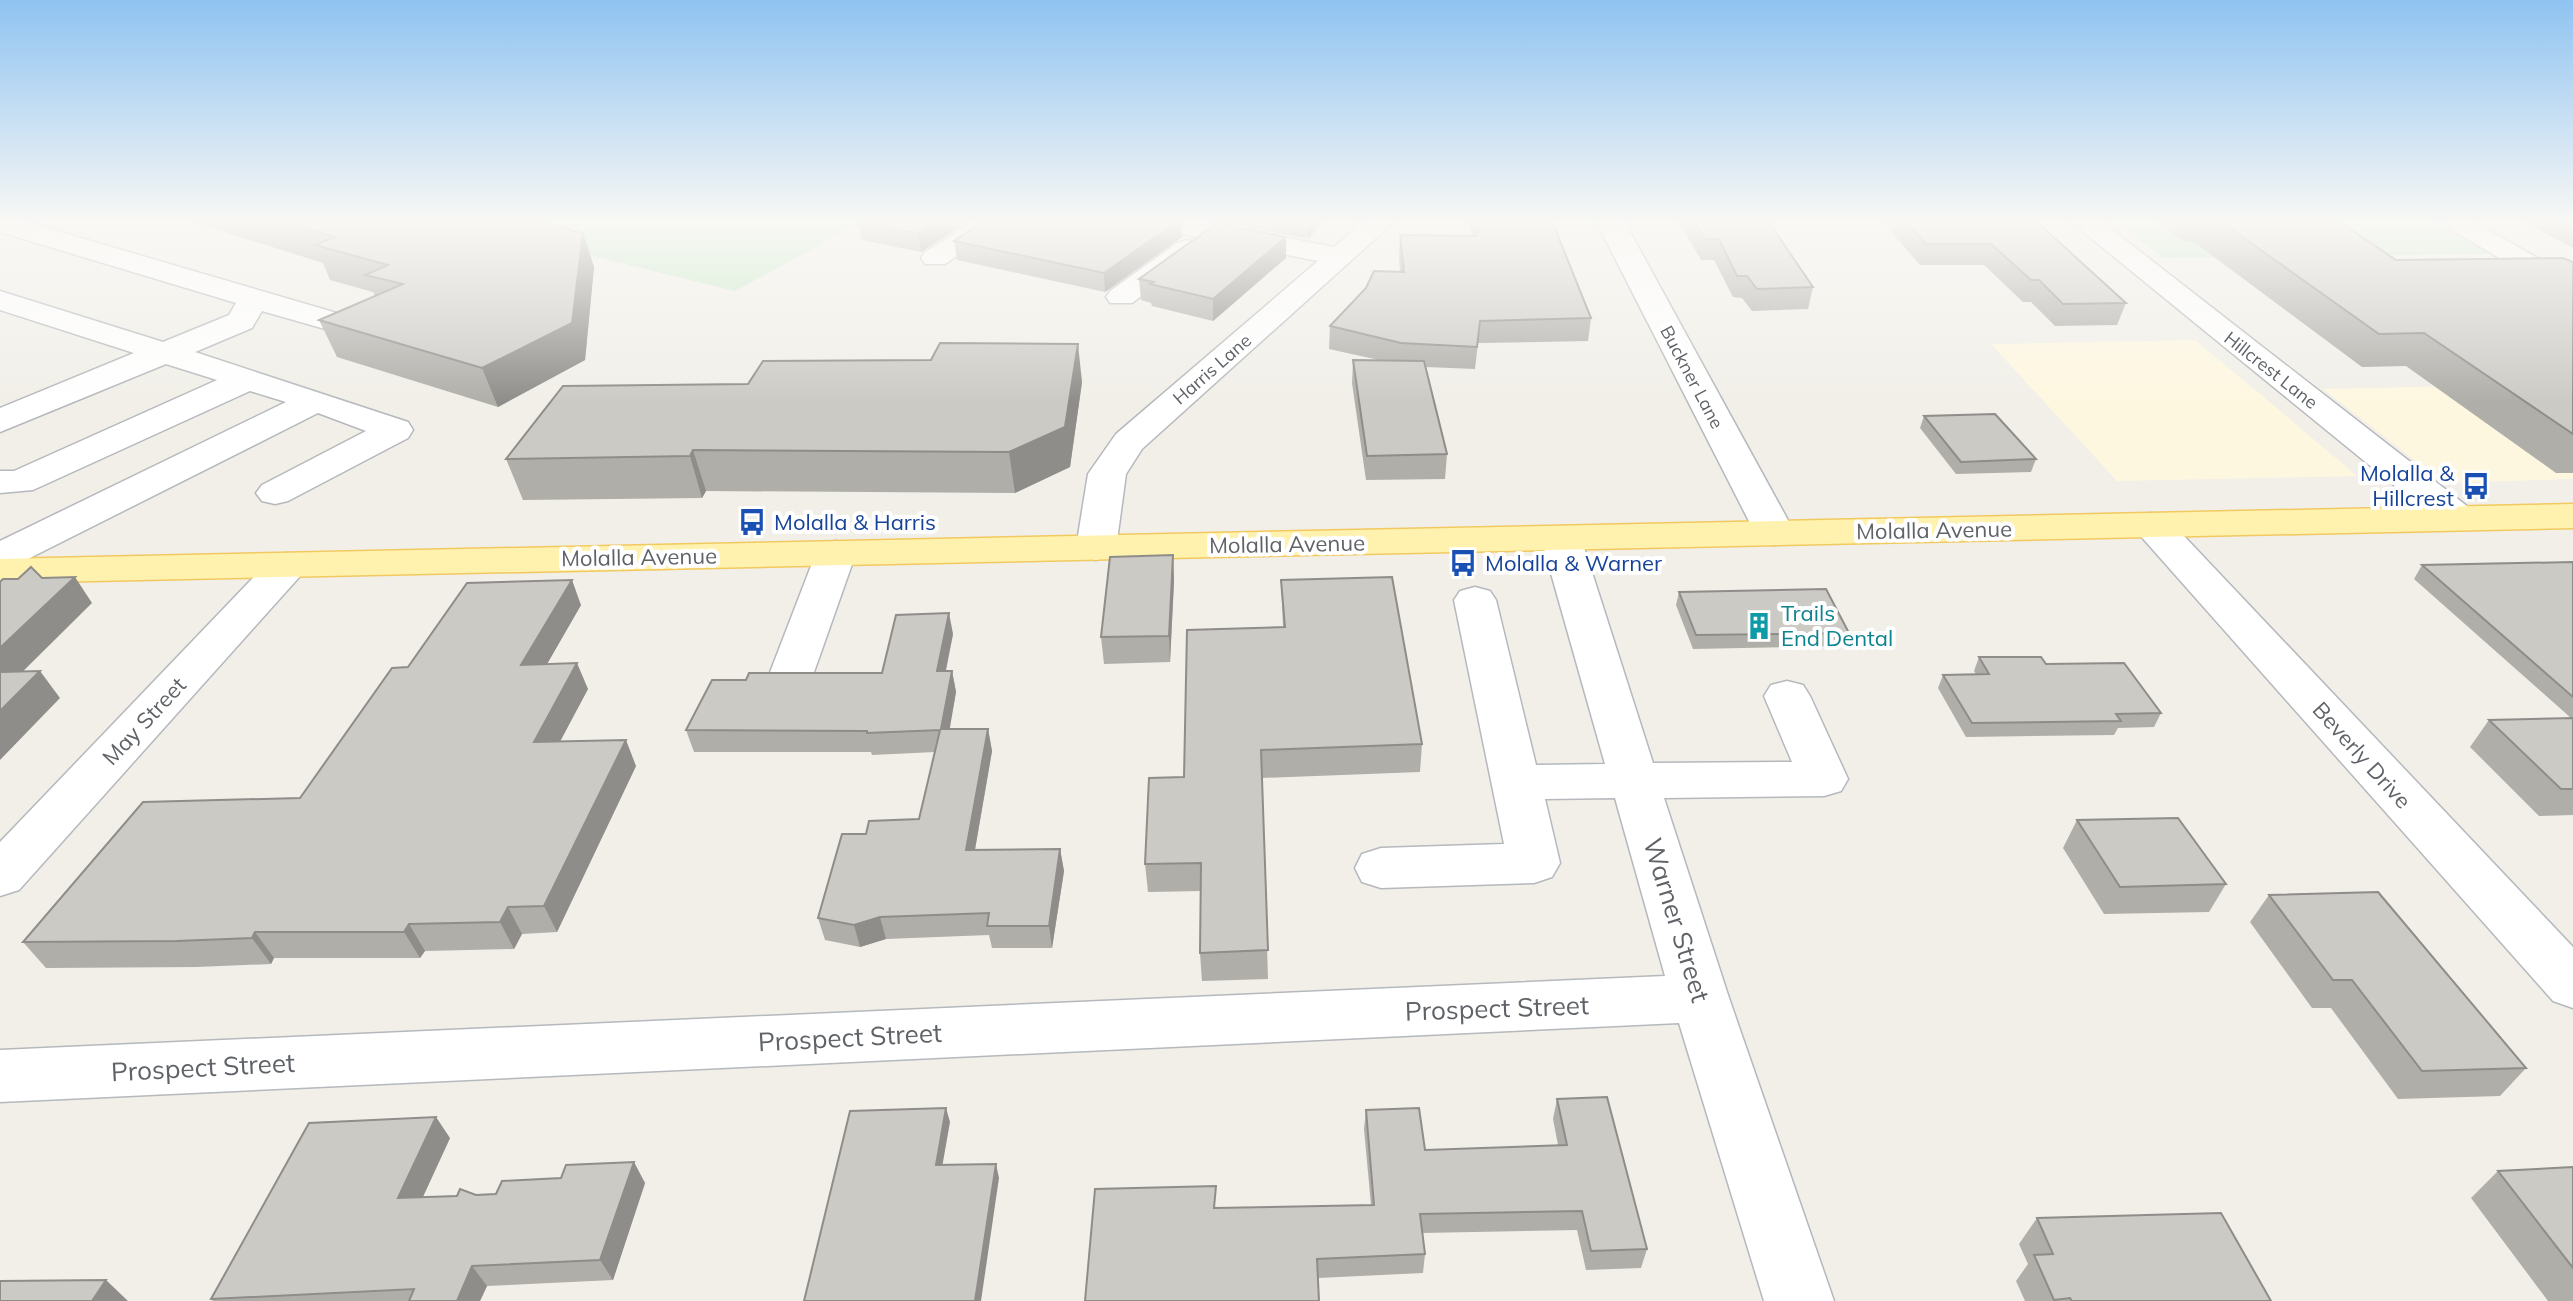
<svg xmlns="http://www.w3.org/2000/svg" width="2573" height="1301" font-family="Mulish,sans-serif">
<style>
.commercial{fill:#fef7e0}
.green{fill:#c5e8c5}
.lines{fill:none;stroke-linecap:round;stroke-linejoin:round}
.minor-casing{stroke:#b5b8bc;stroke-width:3}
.major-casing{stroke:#f2c960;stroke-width:3}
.minor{fill:#fff;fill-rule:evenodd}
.major{fill:#fff2af;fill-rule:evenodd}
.wall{fill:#afaea9}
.shaded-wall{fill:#8f8d8a}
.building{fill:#cccac5;stroke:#8f8d8a;stroke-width:2}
.labels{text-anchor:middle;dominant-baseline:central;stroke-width:8;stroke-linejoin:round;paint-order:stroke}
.far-street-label{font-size:18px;fill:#5f6368;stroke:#fff}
.transit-label{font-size:22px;fill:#164399;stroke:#fff;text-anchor:start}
.street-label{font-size:22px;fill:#5f6368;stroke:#fff}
.culture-label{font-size:22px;fill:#0d838f;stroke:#fff;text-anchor:start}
.near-street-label{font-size:26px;fill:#5f6368;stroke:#fff}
</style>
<rect width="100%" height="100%" fill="#f1efe8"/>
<!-- commercial -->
<g class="commercial">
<polygon points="2195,340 2266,399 2357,476 2117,481 1991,344"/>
<polygon points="2510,385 2573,428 2573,479 2444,483 2323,389"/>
</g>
<!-- green -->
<g class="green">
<polygon points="450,221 864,221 735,291"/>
<polygon points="2115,221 2435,221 2491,254 2163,258"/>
</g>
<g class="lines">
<!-- minor casing -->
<g class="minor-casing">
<g id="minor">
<polygon points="0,221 23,221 371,323 376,330 371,337 360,339 262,311 252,328 195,352 408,422 413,430 408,438 288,501 275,504 262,501 256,493 262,485 366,431 318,413 14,566 0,569 0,541 286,402 250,391 33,490 0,493 0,471 14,471 217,380 166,364 0,432 0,408 134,353 0,310 0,291 163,342 229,315 236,303 0,232"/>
<polygon points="975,221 1009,221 945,264 925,264 921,258 925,252"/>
<polygon points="1143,221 1200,221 1334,247 1364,221 1395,221 1142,449 1126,474 1116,548 1110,556 1096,560 1082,556 1076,548 1088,474 1116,434 1318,261 1157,229 1147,227"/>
<polygon points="1596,221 1624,221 1795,533 1789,541 1775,545 1761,541 1755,533"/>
<polygon points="2070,221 2101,221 2472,510 2477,518 2472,526 2458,530 2444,526"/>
<polygon points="2438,221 2472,221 2573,278 2573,299 2562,296"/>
<polygon points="1187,240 1197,243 1201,249 1197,255 1132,303 1110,303 1106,297 1110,291 1177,243"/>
<polygon points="2152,513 2166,517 2573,947 2573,1008 2553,1001 2138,533 2132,525 2138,517"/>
<polygon points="1561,526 1575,530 1581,538 1653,763 1792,762 1764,696 1771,685 1787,681 1803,685 1810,696 1848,779 1841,791 1824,796 1664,798 1729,998 1834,1301 1764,1301 1679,1023 0,1102 0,1050 1665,976 1615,798 1545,799 1560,863 1552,877 1534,883 1381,888 1362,882 1355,868 1362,854 1381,848 1504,844 1454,600 1460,591 1475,587 1490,591 1496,600 1536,765 1605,764 1541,538 1547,530"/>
<polygon points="836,541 850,544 856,553 813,675 807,685 791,689 775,685 769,675 816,553 822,544"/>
<polygon points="288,553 302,556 308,565 302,574 19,890 0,896 0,842 274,556"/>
</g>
</g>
<!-- major casing -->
<g class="major-casing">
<polygon id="major" points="2573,504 2573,528 0,583 0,559"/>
</g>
<!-- minor -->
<use href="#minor" class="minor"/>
<!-- major -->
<use href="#major" class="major"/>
</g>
<!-- wall -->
<g class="wall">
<polygon points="189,221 534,221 583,233 594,267 585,360 498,407 337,357 319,320 375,296 373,292 330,280 323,263"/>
<polygon points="859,221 969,221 921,252 862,240 858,222"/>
<polygon points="1217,221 1324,221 1308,239"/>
<polygon points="1467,221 1552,221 1591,318 1588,341 1478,343 1475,369 1426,367 1447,454 1445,479 1366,480 1352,383 1353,360 1379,360 1329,349 1330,326 1400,272 1399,256 1400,235 1472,236"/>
<polygon points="1678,221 1768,221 1813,287 1808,309 1752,311 1742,298 1733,297 1714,260 1701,260"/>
<polygon points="1882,221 2009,221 2126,303 2117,325 2055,326 2031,302 2023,302 1984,265 1920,265"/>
<polygon points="2156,221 2338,221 2396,260 2573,262 2573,473 2556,473 2406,366 2362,367 2194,242 2184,242"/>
<polygon points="2522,221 2573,221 2573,248"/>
<polygon points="1182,237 1105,292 957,260 954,241"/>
<polygon points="1286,258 1213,321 1152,306 1151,303 1141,300 1139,279"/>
<polygon points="1082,382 1070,467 1015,493 706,491 702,498 523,500 506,459"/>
<polygon points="1924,416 2036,459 2031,472 1956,474 1920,428"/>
<polygon points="1173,555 1174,581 1170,662 1104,664 1101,637"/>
<polygon points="2573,562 2573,815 2539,816 2470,747 2489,720 2571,718 2414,579 2422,565"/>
<polygon points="1281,580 1422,744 1420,772 1262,778 1268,979 1202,981 1200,953 1201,891 1148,892 1145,864 1184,777 1283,627"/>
<polygon points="1679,592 1849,633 1844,646 1693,649 1676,605"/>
<polygon points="581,605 547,664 588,689 560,741 636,766 557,932 522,934 514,949 425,951 420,958 274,958 271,964 197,967 46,968 23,942 300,798 408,667"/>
<polygon points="953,634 946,671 952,671 956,692 949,729 988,729 992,751 975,850 1060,849 1064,871 1052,948 992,948 989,935 886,939 860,947 825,940 818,918 866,834 919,819 935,752 872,755 871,752 694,752 686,730 746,680 882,673"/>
<polygon points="1979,657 2046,664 2161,713 2154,727 2118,728 2114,735 1966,737 1938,688 1943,675 1976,674 1974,671"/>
<polygon points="2077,820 2226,884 2209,912 2104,914 2063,848"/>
<polygon points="2269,895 2526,1068 2500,1096 2398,1099 2331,1008 2312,1008 2250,922"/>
<polygon points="1557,1099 1647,1249 1641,1268 1586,1270 1577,1230 1422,1233 1425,1254 1423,1273 1318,1278 1217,1208 1371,1205 1364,1129 1366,1110 1425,1150 1558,1145 1553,1119"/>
<polygon points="450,1138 423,1197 496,1194 645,1183 613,1280 487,1286 480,1301 213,1301 211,1299"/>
<polygon points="2573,1167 2573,1301 2548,1301 2471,1198 2498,1171"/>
<polygon points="2037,1218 2271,1301 2025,1301 2016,1281 2028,1264 2019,1244"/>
</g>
<!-- shaded-wall -->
<g class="shaded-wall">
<polygon points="938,221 969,221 921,252 918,234"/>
<polygon points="1178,221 1181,221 1182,237 1105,292 1104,273"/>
<polygon points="1308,221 1324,221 1308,239"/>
<polygon points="583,233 594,267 585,360 498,407 482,368"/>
<polygon points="1286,237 1286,258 1213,321 1213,299"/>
<polygon points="1078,344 1082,382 1070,467 1015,493 1009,452"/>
<polygon points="693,450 706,491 702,498 690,456"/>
<polygon points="1173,555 1174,581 1170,662 1169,636"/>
<polygon points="75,577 92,603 0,694 0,648"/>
<polygon points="572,580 581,605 532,690 521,665"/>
<polygon points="949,613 953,634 941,693 937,671"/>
<polygon points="577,663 588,689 546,768 534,742"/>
<polygon points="40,671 60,698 0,760 0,711"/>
<polygon points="952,671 956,692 946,751 941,729"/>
<polygon points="988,729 992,751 971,872 966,850"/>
<polygon points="626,740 636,766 557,932 544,906"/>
<polygon points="1060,849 1064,871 1052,948 1049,926"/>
<polygon points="508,907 522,934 514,949 500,922"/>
<polygon points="880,917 886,939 860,947 854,925"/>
<polygon points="409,924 425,951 420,958 404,932"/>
<polygon points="255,932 274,958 271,964 252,938"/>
<polygon points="946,1108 950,1122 940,1179 936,1165"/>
<polygon points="436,1117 450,1138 413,1218 398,1198"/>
<polygon points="634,1162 645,1183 613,1280 600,1260"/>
<polygon points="996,1164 999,1178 981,1301 975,1301"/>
<polygon points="472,1266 487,1286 480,1301 457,1301"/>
<polygon points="106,1280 128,1301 92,1301"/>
</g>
<!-- building -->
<g class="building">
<polygon points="282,221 534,221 583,233 572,323 482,368 319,320 403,284 365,275 388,265 315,245 335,237"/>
<polygon points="859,221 938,221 918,234 858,222"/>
<polygon points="984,221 1178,221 1104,273 954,241"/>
<polygon points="1475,221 1552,221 1591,318 1480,321 1477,347 1401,343 1330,326 1366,288 1374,271 1404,272 1400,235 1477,236 1476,232 1479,232"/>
<polygon points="1694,221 1768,221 1813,287 1757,289 1747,276 1737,276 1719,239 1705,239"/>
<polygon points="1906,221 2009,221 2011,223 2038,223 2126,303 2063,304 2039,280 2031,280 1991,244 1926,244"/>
<polygon points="2220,221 2338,221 2396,260 2563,258 2573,262 2573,434 2424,333 2379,334"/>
<polygon points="1217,223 1286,237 1213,299 1150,284 1154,282 1139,279"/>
<polygon points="940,343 1078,344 1065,427 1009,452 693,450 690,456 506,459 563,386 748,384 763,361 931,360"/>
<polygon points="1353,360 1424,361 1447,454 1367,456"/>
<polygon points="1995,414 2036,459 1961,462 1924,416"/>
<polygon points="1173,555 1169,636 1101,637 1110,557"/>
<polygon points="2573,562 2573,697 2422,565"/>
<polygon points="31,567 42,578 75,577 0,648 0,582 3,579 18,579"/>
<polygon points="1392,577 1422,744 1261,750 1268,950 1200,953 1201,863 1145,864 1149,778 1184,777 1187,630 1285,627 1281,580"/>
<polygon points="572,580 521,665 577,663 534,742 626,740 544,906 508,907 500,922 409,924 404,932 255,932 252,938 177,941 23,942 143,802 300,798 392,668 408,667 467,583"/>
<polygon points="1826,589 1849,633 1696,635 1679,592"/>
<polygon points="949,613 937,671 952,671 941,729 988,729 966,850 1060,849 1049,926 987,926 989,913 880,917 854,925 818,918 842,834 866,834 869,821 919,819 940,730 867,733 867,731 686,730 712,680 746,680 749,673 882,673 896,615"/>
<polygon points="1979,657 2041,657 2046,664 2124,663 2161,713 2116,714 2121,721 1972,723 1943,675 1989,674"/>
<polygon points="40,671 0,711 0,672"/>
<polygon points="2573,718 2573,789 2561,789 2489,720"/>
<polygon points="2178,818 2226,884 2120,887 2077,820"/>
<polygon points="2378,892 2526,1068 2422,1071 2352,980 2333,980 2269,895"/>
<polygon points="1607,1097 1647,1249 1591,1251 1582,1211 1420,1214 1425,1254 1317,1259 1319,1301 1085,1301 1095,1189 1216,1186 1214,1208 1374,1205 1366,1110 1419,1108 1425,1150 1567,1145 1557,1099"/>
<polygon points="946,1108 936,1165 996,1164 975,1301 804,1301 850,1111"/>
<polygon points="436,1117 398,1198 457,1196 460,1189 476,1195 496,1194 502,1181 561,1178 566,1165 634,1162 600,1260 472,1266 457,1301 409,1301 414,1289 211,1299 309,1123"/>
<polygon points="2573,1167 2573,1268 2498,1171"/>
<polygon points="2221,1213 2271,1301 2072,1301 2070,1298 2054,1300 2034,1255 2053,1254 2037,1218"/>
<polygon points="106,1280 92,1301 0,1301 0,1281"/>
</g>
<!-- sky -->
<linearGradient id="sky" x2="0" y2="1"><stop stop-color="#8fc3f1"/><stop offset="0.55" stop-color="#f9f8f5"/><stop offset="1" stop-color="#f9f8f5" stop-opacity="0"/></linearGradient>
<rect width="2573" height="403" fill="url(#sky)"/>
<!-- icons -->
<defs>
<g id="bus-bare" transform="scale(2.16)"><path d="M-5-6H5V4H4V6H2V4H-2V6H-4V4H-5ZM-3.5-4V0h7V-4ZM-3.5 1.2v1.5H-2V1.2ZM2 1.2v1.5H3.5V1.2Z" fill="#1a4fb4" stroke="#fff" stroke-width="2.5" paint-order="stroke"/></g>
<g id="building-bare" transform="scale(2.16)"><path d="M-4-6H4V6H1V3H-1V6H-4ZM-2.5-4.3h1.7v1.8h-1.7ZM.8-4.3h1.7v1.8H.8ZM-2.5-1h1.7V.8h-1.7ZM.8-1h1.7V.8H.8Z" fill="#0f9aa8" stroke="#fff" stroke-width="2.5" paint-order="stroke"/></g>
</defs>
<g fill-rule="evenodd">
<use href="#bus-bare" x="2476" y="486"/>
<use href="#bus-bare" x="752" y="522"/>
<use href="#bus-bare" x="1463" y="563"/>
<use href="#building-bare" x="1759" y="626"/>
</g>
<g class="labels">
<!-- far-street labels -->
<g class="far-street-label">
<text transform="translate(1212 369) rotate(-41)">Harris Lane</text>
<text transform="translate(2271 370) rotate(38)">Hillcrest Lane</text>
<text transform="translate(1692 377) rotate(62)">Buckner Lane</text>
</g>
<!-- transit labels -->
<g class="transit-label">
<text x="2454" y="473" text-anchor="end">Molalla &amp;<tspan x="2454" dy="25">Hillcrest</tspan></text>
<text x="774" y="522">Molalla &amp; Harris</text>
<text x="1485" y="563">Molalla &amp; Warner</text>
</g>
<!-- street labels -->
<g class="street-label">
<text transform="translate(1934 530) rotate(-1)">Molalla Avenue</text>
<text transform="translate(1287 544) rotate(-1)">Molalla Avenue</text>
<text transform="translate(639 557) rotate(-1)">Molalla Avenue</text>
<text transform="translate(144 721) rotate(-47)">May Street</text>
<text transform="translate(2362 755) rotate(48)">Beverly Drive</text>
</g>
<!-- culture labels -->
<g class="culture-label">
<text x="1781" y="613">Trails<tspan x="1781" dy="25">End Dental</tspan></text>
</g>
<!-- near-street labels -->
<g class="near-street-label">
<text transform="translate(1677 920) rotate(73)">Warner Street</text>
<text transform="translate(1497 1008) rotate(-2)">Prospect Street</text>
<text transform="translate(850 1037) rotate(-3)">Prospect Street</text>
<text transform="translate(203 1067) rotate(-3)">Prospect Street</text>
</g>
</g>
</svg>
